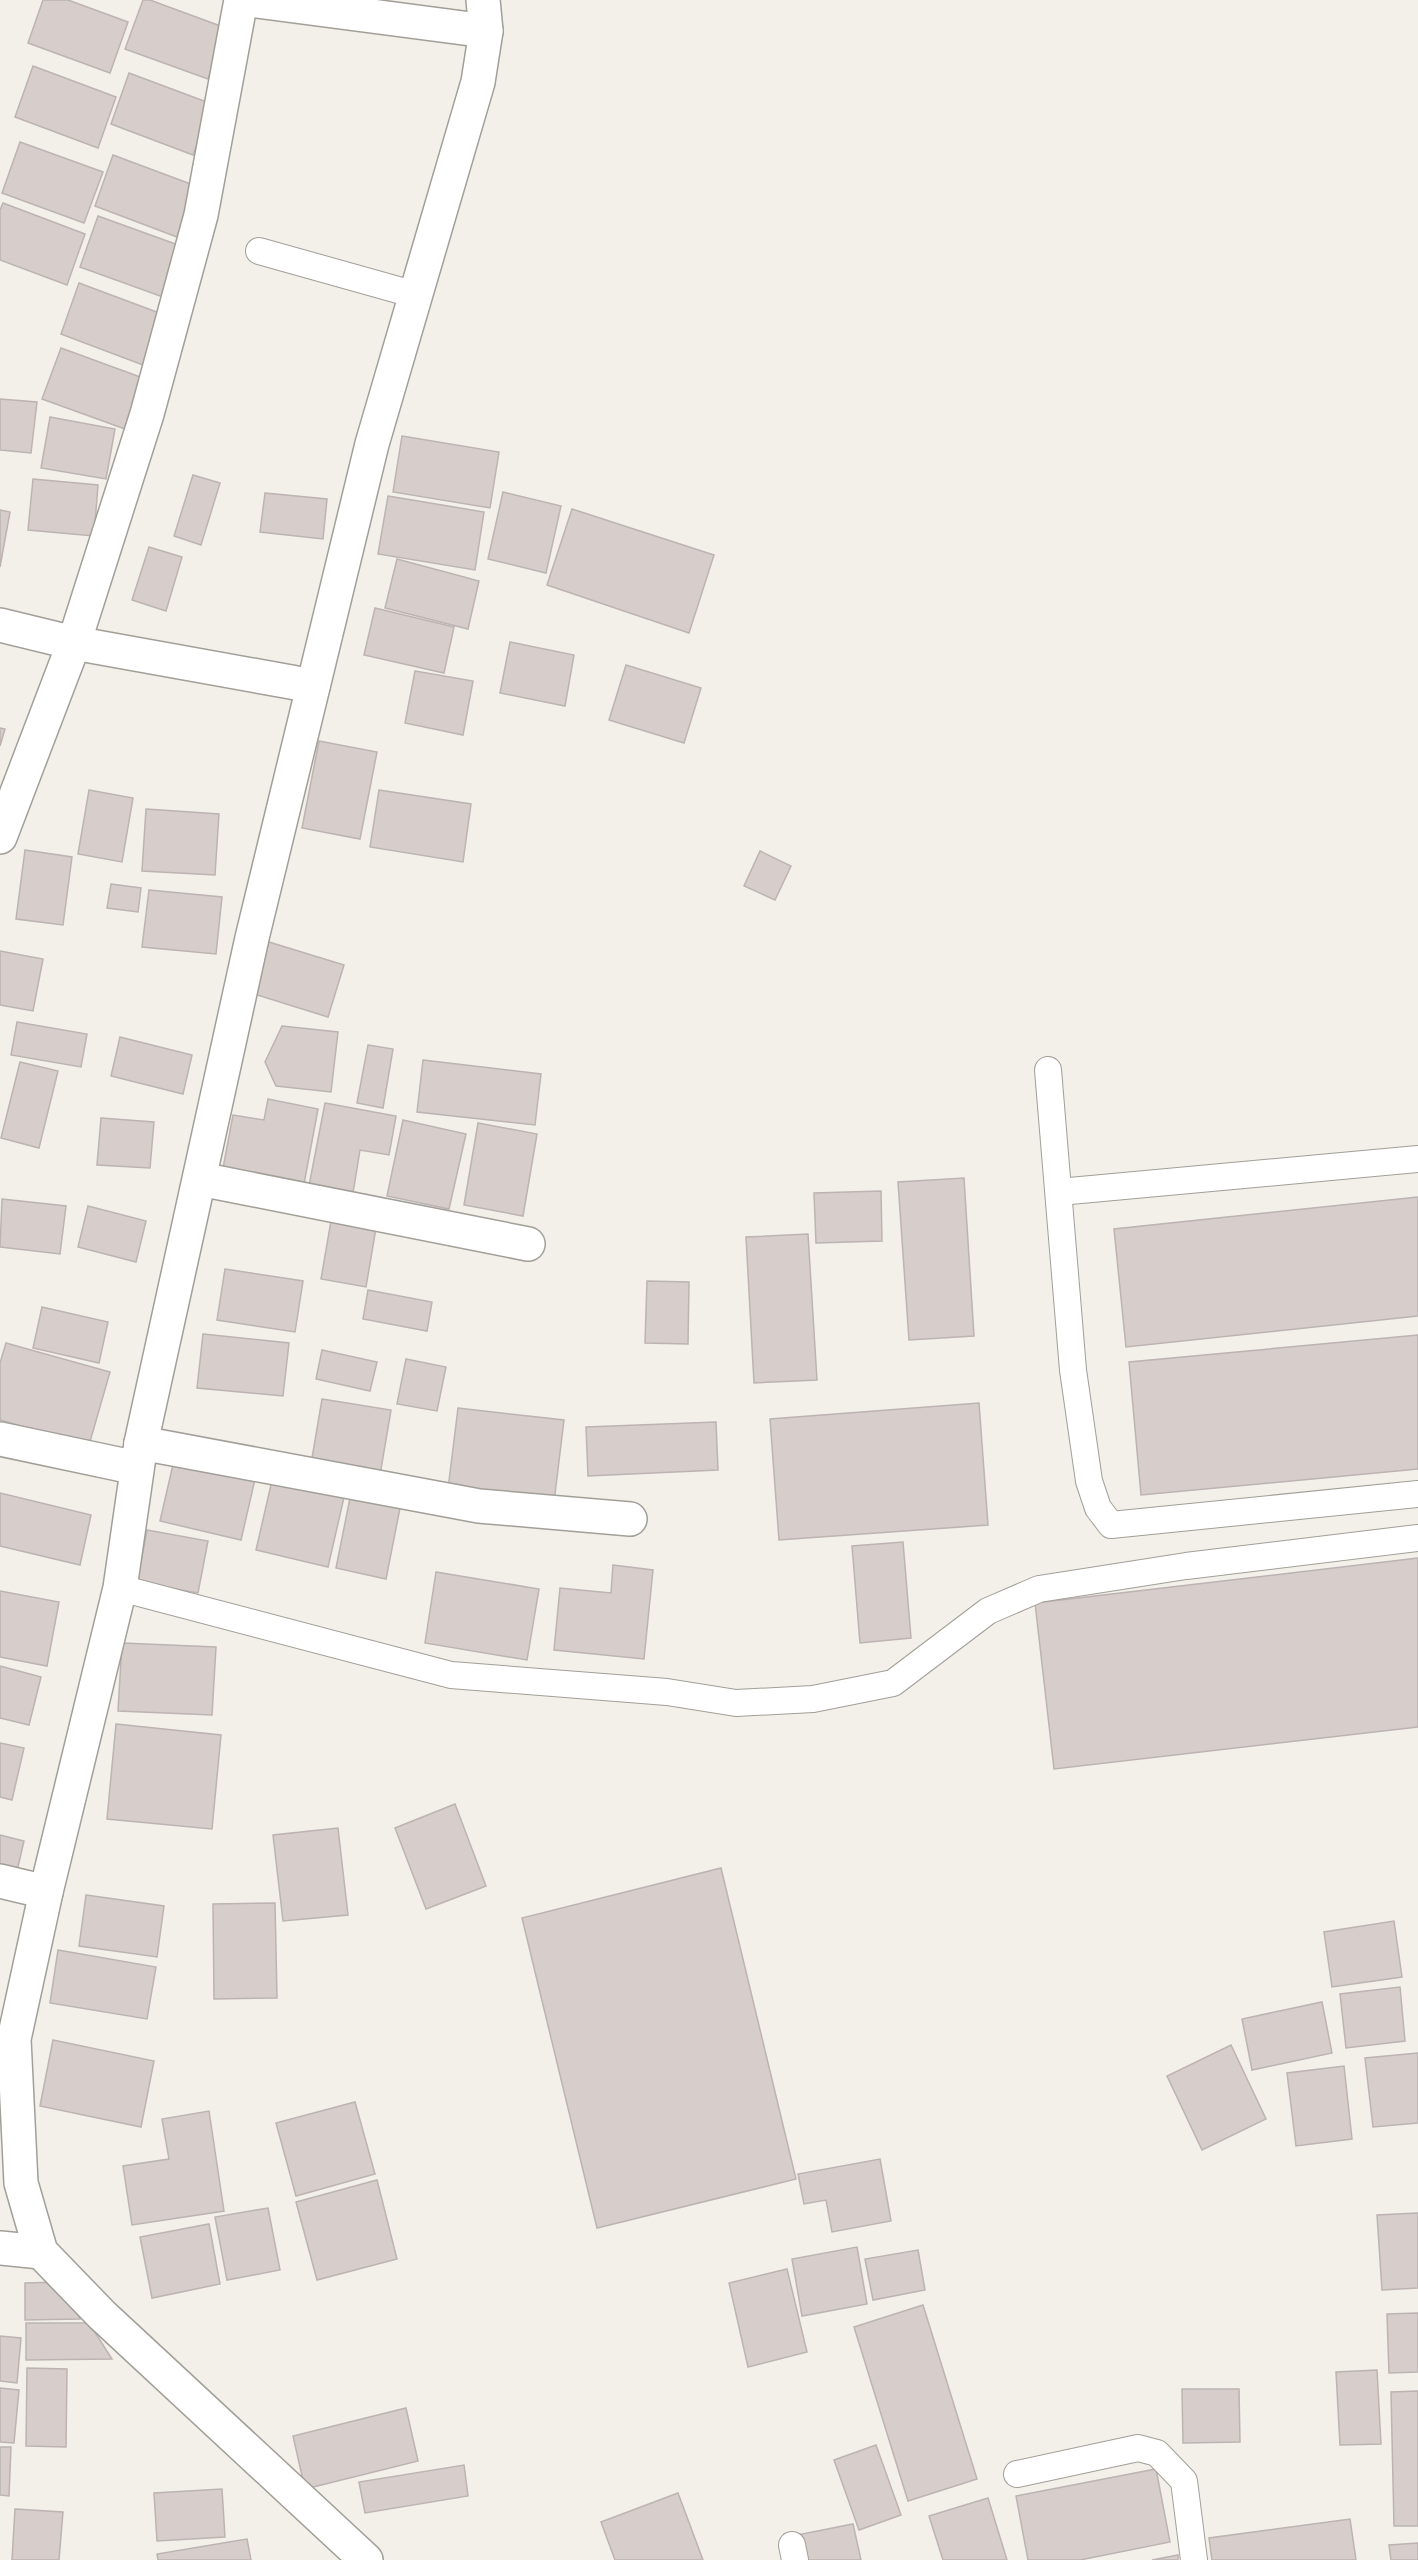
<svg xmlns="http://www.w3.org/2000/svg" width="1418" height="2560" font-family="'Noto Sans',sans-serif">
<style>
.building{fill:#d7cecc;stroke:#bcb3b2;stroke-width:1.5}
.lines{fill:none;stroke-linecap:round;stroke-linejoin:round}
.service-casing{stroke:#a19f98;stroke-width:28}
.minor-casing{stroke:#a19f98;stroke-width:36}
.service{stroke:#fff;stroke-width:26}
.minor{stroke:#fff;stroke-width:33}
</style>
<rect width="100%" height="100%" fill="#f2f0e9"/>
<!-- building -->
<g class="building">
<polygon points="43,0 68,0 128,22 110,73 28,43"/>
<polygon points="143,0 150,0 226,28 208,79 125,49"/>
<polygon points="33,66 116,97 98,148 15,117"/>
<polygon points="129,73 212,104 193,155 111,124"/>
<polygon points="20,142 103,172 84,223 2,193"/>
<polygon points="113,155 196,186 177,237 95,206"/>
<polygon points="3,203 85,234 67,285 0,260 0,210"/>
<polygon points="98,216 181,246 163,297 80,267"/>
<polygon points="79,283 162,314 143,365 61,334"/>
<polygon points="61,348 143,378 125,429 42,399"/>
<polygon points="0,399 37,402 31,453 0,450"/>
<polygon points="50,417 115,429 106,479 41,468"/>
<polygon points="402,436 499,452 490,508 393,492"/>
<polygon points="193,475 220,483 201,545 174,536"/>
<polygon points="33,479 98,485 94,536 28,530"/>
<polygon points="503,492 561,506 546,573 488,559"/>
<polygon points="265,493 327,499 323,539 260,532"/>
<polygon points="388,496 484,512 475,570 378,554"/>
<polygon points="572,509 714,555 689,633 547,585"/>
<polygon points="0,510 10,512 0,567"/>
<polygon points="149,547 182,557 166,611 132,600"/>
<polygon points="397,559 479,581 468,629 385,608"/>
<polygon points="375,608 454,627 444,673 364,655"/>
<polygon points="510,642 574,655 565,706 500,693"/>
<polygon points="626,665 701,688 684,743 609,720"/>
<polygon points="415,671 473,681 463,735 405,723"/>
<polygon points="0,728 5,729 0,746"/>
<polygon points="319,741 377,752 360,839 302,828"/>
<polygon points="89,790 133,798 122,862 78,854"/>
<polygon points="379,790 471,804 463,862 370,847"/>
<polygon points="146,809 219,814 215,875 142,871"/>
<polygon points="25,850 72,857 63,925 16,919"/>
<polygon points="760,851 791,866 775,900 744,886"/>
<polygon points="111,884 141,888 138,912 107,908"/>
<polygon points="149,890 222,897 216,954 142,947"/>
<polygon points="269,942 344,965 328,1017 254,994"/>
<polygon points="0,951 43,959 33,1011 0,1005"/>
<polygon points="17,1022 87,1034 81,1067 11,1055"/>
<polygon points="282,1026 338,1032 331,1092 276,1086 265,1062"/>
<polygon points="120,1037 192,1055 183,1094 111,1076"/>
<polygon points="368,1045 393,1049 383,1108 357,1103"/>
<polygon points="423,1060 541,1074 535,1125 417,1112"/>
<polygon points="20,1062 58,1071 39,1148 1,1138"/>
<polygon points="268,1099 318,1109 304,1184 223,1168 233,1115 264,1120"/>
<polygon points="325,1103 396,1116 389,1155 360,1150 352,1199 308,1191"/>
<polygon points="101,1118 154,1122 150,1168 97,1165"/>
<polygon points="403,1120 466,1134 449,1209 387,1196"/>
<polygon points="478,1123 537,1134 523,1216 464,1205"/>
<polygon points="964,1178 974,1336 909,1340 898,1182"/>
<polygon points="881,1191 882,1241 816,1243 814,1193"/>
<polygon points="1418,1197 1418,1316 1126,1347 1114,1229"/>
<polygon points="2,1199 66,1206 60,1254 0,1247"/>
<polygon points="88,1206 146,1221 136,1262 78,1247"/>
<polygon points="332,1215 377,1222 366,1287 321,1279"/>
<polygon points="808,1234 817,1380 754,1383 746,1237"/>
<polygon points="225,1269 303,1281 295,1332 217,1320"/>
<polygon points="647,1281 689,1282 688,1344 645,1343"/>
<polygon points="368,1290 432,1302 427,1331 363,1319"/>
<polygon points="42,1307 108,1322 99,1363 33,1348"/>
<polygon points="203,1334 289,1343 283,1396 197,1388"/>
<polygon points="1418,1335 1418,1469 1141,1495 1129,1362"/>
<polygon points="6,1343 110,1372 89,1445 0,1420 0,1363"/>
<polygon points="322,1350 377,1362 370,1391 316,1379"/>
<polygon points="406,1359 446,1367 437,1411 397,1404"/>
<polygon points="322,1399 391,1410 379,1481 310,1470"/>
<polygon points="979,1403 988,1525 779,1540 770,1419"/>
<polygon points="458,1408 564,1420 554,1502 448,1489"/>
<polygon points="716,1422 718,1470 588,1476 586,1427"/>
<polygon points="175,1456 256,1475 241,1540 160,1521"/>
<polygon points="273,1476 345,1493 328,1567 256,1550"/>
<polygon points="0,1493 91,1515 80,1565 0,1546"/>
<polygon points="351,1493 401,1503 386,1579 336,1568"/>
<polygon points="147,1530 208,1541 198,1593 137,1582"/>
<polygon points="903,1542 911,1638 860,1643 852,1546"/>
<polygon points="1418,1558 1418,1727 1054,1769 1035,1603"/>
<polygon points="613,1565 653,1570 644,1659 554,1650 560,1588 611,1593"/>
<polygon points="436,1572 539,1589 527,1660 425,1643"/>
<polygon points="0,1591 59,1602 47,1666 0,1657"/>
<polygon points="122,1643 216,1647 212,1715 118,1711"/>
<polygon points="0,1666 41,1677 29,1725 0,1718"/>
<polygon points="116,1724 221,1735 212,1829 107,1819"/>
<polygon points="0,1743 24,1748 12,1800 0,1797"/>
<polygon points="455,1804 486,1886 426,1909 395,1828"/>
<polygon points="338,1828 348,1915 283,1921 273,1835"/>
<polygon points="0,1835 24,1841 16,1875 0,1871"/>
<polygon points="721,1868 796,2179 597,2228 522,1918"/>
<polygon points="86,1895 164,1906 157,1957 79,1946"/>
<polygon points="275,1903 277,1998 214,1999 213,1904"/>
<polygon points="1394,1921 1402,1977 1332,1987 1324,1932"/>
<polygon points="58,1950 156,1967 147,2019 50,2003"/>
<polygon points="1400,1987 1405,2041 1346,2048 1340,1994"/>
<polygon points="1322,2002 1332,2053 1252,2070 1242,2019"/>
<polygon points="53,2040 154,2061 141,2127 40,2106"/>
<polygon points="1231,2045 1266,2119 1202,2150 1167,2076"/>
<polygon points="1418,2053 1418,2123 1373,2127 1365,2058"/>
<polygon points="1344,2066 1352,2139 1296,2146 1287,2073"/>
<polygon points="355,2102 375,2174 296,2196 276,2123"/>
<polygon points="209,2111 224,2211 132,2225 123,2166 169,2159 162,2119"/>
<polygon points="880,2159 891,2221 832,2232 826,2200 804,2204 798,2174"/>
<polygon points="377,2180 397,2259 317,2280 296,2202"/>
<polygon points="268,2208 280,2270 227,2280 215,2217"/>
<polygon points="1418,2213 1418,2288 1382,2290 1377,2215"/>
<polygon points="209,2224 220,2284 152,2298 140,2237"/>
<polygon points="857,2247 867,2304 802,2316 792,2259"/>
<polygon points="918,2250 925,2290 873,2300 865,2259"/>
<polygon points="787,2269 807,2352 748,2367 729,2283"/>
<polygon points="61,2282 80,2319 25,2320 25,2283"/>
<polygon points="923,2305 977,2479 908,2501 854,2327"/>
<polygon points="1418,2313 1418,2372 1389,2373 1387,2314"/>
<polygon points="26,2323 89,2323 112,2359 26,2360"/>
<polygon points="0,2336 21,2338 17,2383 0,2381"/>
<polygon points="27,2368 67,2369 66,2447 26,2446"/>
<polygon points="1377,2370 1381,2444 1340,2445 1336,2372"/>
<polygon points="0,2388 19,2390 14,2443 0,2442"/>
<polygon points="1182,2389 1239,2389 1240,2442 1183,2443"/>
<polygon points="1418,2391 1418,2526 1394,2526 1391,2392"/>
<polygon points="406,2408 418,2461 305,2489 293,2436"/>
<polygon points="876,2445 901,2515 859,2530 834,2460"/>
<polygon points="0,2447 11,2447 9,2496 0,2495"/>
<polygon points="464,2465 468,2496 365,2513 359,2482"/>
<polygon points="1156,2469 1170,2542 1080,2560 1028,2560 1016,2496"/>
<polygon points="222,2489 225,2537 157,2541 154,2493"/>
<polygon points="678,2493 703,2560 615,2560 601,2522"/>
<polygon points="988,2498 1007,2560 943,2560 929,2516"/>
<polygon points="15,2509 63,2512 59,2560 12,2560"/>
<polygon points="1350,2519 1356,2560 1212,2560 1209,2538"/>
<polygon points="853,2524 861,2560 802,2560 797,2535"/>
<polygon points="247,2539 251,2560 158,2560 157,2554"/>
<polygon points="1418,2543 1418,2560 1391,2560 1389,2545"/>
<polygon points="1178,2555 1178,2560 1152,2560"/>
</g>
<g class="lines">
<!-- service casing -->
<g class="service-casing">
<g id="service">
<polyline points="259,251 416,295"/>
<polyline points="1048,1070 1073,1370 1089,1481 1098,1508 1111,1525 1418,1494"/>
<polyline points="1059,1192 1418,1159"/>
<polyline points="120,1588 451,1675 667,1692 736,1703 813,1699 893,1683 988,1611 1039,1589 1186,1566 1418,1538"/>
<polyline points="1017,2474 1138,2448 1157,2453 1184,2481 1194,2560"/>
<polyline points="792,2545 795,2560"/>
</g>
</g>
<!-- minor casing -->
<g class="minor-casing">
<g id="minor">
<polyline points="249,0 486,31"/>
<polyline points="0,625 74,643 313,686"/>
<polyline points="0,837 74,643 147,414 201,215 241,0"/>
<polyline points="200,1179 528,1244"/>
<polyline points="0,1439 137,1468"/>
<polyline points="141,1443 479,1506 630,1519"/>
<polyline points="0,1881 46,1892"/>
<polyline points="0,2248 41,2252"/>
<polyline points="366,2560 102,2315 41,2252 21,2183 14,2039 46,1892 120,1588 141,1443 252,938 372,444 478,82 486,31 483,0"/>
</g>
</g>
<!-- service -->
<use href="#service" class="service"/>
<!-- minor -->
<use href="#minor" class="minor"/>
</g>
</svg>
